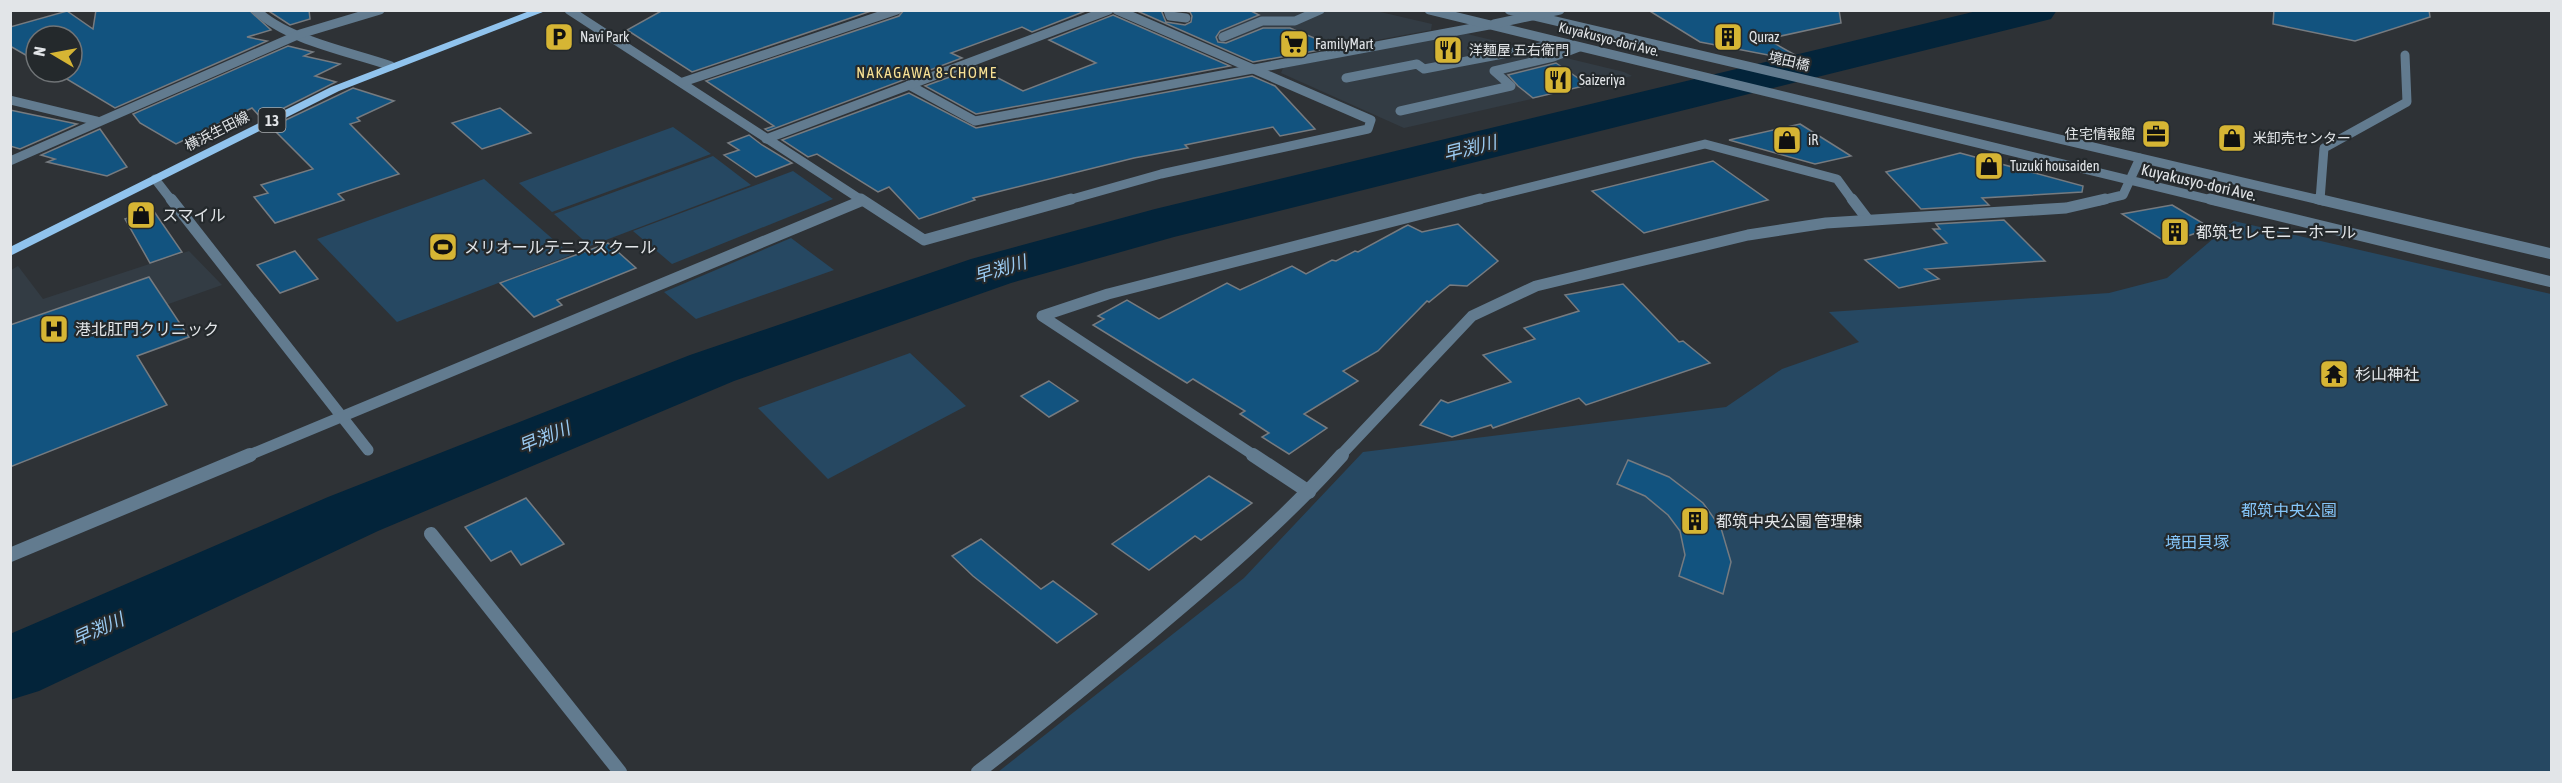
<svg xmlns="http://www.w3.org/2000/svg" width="2562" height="783" font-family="'Asap Condensed','Noto Sans JP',sans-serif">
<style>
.built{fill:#333c44}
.green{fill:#264862}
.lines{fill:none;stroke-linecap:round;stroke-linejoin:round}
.river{fill:#03243a;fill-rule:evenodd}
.building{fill:#12537f;stroke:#767b80;stroke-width:1.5}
.service{stroke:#627b8f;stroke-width:9}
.minor-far2{stroke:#627b8f;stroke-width:9}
.minor-far1{stroke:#627b8f;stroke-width:11}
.minor{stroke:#627b8f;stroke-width:14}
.tertiary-far2{stroke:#627b8f;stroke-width:9}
.tertiary-far1{stroke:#627b8f;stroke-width:11}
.tertiary{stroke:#627b8f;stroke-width:14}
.primary{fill:#90c3ed;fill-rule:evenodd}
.labels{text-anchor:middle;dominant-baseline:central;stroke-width:4.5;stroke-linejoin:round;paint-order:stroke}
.far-poi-label{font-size:14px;fill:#e2e5e8;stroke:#24292c;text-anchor:start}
.far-street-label{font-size:14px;fill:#e2e5e8;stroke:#24292c}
.far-neighbourhood-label{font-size:15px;letter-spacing:1.5px;fill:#f8e194;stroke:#24292c}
.shield{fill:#24292c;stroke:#a9adb0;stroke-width:1.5}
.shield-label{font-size:15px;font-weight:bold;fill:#e2e5e8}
.street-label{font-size:16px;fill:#e2e5e8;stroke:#24292c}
.poi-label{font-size:16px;fill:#e2e5e8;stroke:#24292c;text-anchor:start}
.park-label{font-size:16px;fill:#85c6fa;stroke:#24292c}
.water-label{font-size:18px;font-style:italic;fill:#9bcbf2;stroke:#24292c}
</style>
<rect width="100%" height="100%" fill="#2e3236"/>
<!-- built -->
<g class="built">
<polygon points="1249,10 1376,11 1432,24 1431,30 1263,61 1252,60 1191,34"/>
<polygon points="1463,33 1624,72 1632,76 1404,128 1281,73 1283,68"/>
<polygon points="189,251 222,285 11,360 11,270 18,266 43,299"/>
</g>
<!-- green -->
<g class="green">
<polygon points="673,127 711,154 552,212 519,183"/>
<polygon points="713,156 751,185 590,246 554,214"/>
<polygon points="793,171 833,199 672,264 633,231"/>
<polygon points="484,179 571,255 397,322 317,239"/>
<polygon points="2234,221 2551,294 2551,772 998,772 1244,578 1363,452 1726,407 1782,369 1859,342 1829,312 2109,293 2167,278"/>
<polygon points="791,238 834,270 696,319 664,292"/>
<polygon points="910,353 966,406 828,479 758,408"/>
</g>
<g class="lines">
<!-- river -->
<polygon class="river" points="1981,10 2057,10 2051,19 1174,237 1011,283 734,381 378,531 39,691 10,700 10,634 328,497 690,355 971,259 1155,209"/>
</g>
<!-- building -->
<g class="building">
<polygon points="96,10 249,10 271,30 247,37 267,41 115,108 55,72 72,72 72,36 36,36 36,61 10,46 10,27 67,11 93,29"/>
<polygon points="267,10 309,10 310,19 290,25"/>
<polygon points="663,10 874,10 692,72 627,30"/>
<polygon points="904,10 1088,10 1032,32 1022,27 951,53 962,58 768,131 765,129 774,126 706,81 899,16"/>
<polygon points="1135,10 1161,10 1166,22 1185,25 1191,22 1192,16 1190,12 1180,10 1249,10 1259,15 1220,31 1216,37 1218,42 1226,43 1263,28 1290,28 1336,47 1253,62"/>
<polygon points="1648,10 1839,10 1841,23 1767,39 1795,55 1794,60 1700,42"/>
<polygon points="2274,10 2429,10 2430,17 2355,41 2273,24"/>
<polygon points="1113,15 1230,66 976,114 925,86 977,67 1023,91 1096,63 1049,40"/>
<polygon points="288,46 313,52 304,56 340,64 315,76 336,82 262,119 252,108 176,144 140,123 133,114"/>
<polygon points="1556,63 1588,85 1533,98 1518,86 1508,75"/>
<polygon points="1252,76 1275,86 1315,129 1280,136 1273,127 1185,145 1188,148 1134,158 973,198 975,200 919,219 889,187 878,192 817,154 808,157 782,140 909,93 976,128"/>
<polygon points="353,88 394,101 357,118 360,121 350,124 399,174 338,194 344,200 275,223 254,197 268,193 261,185 313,169 271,127"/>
<polygon points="500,108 531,133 482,149 452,123"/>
<polygon points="10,110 77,124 20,149 10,146"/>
<polygon points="1800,124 1851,156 1815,164 1729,140"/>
<polygon points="100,129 127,167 107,176 47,162 55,159 41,155"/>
<polygon points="749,135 762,145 792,163 756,177 724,155 739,150 728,143"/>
<polygon points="1960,153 2083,186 2082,192 1982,198 1989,205 1921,209 1886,172"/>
<polygon points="1713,161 1768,200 1644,233 1592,191"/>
<polygon points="2172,205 2211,228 2167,243 2122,214"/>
<polygon points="153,210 182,252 150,263 125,219"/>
<polygon points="2004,220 2045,261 1925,269 1939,279 1899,288 1865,260 1947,243 1933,229 1940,229 1936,224"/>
<polygon points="1458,224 1498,261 1467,286 1450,285 1429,302 1427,301 1378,351 1343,371 1358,381 1304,414 1327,428 1289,454 1262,437 1269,433 1240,414 1245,411 1193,379 1187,383 1093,325 1104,319 1098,316 1127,300 1159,319 1227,283 1240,290 1292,266 1306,274 1332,260 1336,261 1355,251 1358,252 1404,227 1408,225 1422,232"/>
<polygon points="608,243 636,268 557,300 562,305 534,317 500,283"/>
<polygon points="295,251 318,279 280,293 257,265"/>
<polygon points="149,277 189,337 137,356 167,405 10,467 10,325"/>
<polygon points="1623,284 1679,342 1683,341 1710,363 1586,405 1579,398 1493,428 1491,425 1452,437 1420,425 1441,400 1448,403 1511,382 1483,355 1535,339 1524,328 1579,311 1565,295"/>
<polygon points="1049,381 1078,401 1049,417 1021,396"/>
<polygon points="1628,460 1669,477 1703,503 1721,528 1731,562 1723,594 1679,576 1685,555 1680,531 1668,515 1645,496 1617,484"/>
<polygon points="1209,476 1252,503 1201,540 1195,536 1149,570 1112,544"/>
<polygon points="526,498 564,544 521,565 511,551 491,561 465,527"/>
<polygon points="981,539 1041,589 1053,581 1097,614 1057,643 973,576 952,556"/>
</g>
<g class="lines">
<!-- service -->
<g class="service">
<polyline points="1168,10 1170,16 1186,18"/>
<polyline points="1223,37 1262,21 1295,21 1320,10"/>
<polyline points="1346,78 1417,64 1424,69 1562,43"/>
<polyline points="1400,111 1511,86 1494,71 1553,57 1579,47"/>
<polyline points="2320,200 2324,148 2407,102 2405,55"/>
</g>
<!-- minor-far2 -->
<g class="minor-far2">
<path d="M256 10C286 40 351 52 391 66"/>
<polyline points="569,10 863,201"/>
<polyline points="683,82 897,10"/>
<polyline points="909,85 975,121 1489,25"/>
<polyline points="10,100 97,121"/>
<polyline points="766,139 1109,10"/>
<polyline points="10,161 300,34 380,10"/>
<polyline points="155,179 172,201"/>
<polyline points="1065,201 1161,174 1368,129 1371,120 1117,10"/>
<polyline points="1474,201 1705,144 1837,179 1853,201"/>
</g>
<!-- minor-far1 -->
<g class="minor-far1">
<polyline points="171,199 368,450"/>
<polyline points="861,199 924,240 1071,199"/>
<polyline points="1852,199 1868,220"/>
<polyline points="247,456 861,201"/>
<polyline points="1255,456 1042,316 1108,294 1480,199"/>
</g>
<!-- minor -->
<g class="minor">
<polyline points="1253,455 1309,492"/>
<polyline points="431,534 620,772"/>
<polyline points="10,555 250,455"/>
</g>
<!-- tertiary-far2 -->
<g class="tertiary-far2">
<polyline points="1429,10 2216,201"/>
<polyline points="1509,10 2324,201"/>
<polyline points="1494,24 1560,10"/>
<polyline points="2098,201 2123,195 2140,158"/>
</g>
<!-- tertiary-far1 -->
<g class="tertiary-far1">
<polyline points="2210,199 2552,282"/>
<polyline points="2318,199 2552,254"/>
<polyline points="1340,456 1472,316 1536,286 1748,235 1826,223 2066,208 2105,199"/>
</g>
<!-- tertiary -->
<path class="tertiary" d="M978 772C1036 728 1092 681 1148 635 1216 578 1283 521 1342 455"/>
<!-- primary -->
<polygon class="primary" points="532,10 548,10 339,91 10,256 10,247 331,87"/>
</g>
<!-- icons -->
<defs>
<g id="parking-square" transform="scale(1.5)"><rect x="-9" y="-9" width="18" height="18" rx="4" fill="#d6b534" stroke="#24292c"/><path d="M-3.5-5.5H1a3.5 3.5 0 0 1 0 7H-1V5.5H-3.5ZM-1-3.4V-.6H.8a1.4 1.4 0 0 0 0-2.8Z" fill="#111"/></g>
<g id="building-square" transform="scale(1.5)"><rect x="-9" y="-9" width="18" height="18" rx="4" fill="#d6b534" stroke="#24292c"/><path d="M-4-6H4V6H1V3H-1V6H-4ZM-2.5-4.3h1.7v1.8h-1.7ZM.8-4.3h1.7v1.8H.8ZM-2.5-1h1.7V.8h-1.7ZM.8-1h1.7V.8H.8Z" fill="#111"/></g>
<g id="supermarket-square" transform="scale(1.5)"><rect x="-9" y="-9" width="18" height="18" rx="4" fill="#d6b534" stroke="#24292c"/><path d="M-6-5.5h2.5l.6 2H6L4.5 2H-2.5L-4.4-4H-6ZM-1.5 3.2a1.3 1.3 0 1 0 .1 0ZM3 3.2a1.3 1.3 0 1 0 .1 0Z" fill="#111"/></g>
<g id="restaurant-square" transform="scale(1.5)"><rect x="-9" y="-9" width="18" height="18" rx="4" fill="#d6b534" stroke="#24292c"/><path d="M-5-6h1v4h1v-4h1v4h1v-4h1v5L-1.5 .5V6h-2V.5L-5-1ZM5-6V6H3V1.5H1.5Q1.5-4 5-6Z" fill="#111"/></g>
<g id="office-square" transform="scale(1.5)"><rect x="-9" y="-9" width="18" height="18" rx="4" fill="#d6b534" stroke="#24292c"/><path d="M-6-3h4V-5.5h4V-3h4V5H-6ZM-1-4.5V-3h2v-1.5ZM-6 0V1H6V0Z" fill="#111"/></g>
<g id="shop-square" transform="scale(1.5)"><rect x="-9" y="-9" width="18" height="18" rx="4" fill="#d6b534" stroke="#24292c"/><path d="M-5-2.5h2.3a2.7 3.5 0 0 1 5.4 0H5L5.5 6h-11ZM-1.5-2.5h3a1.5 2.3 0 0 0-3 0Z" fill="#111"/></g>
<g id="stadium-square" transform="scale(1.5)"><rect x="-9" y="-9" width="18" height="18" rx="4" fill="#d6b534" stroke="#24292c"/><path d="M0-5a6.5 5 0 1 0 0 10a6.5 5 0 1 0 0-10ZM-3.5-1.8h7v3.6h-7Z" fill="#111"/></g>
<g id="hospital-square" transform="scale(1.5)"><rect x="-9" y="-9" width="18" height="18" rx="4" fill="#d6b534" stroke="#24292c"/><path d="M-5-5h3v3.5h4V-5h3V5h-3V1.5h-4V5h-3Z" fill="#111"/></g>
<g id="temple-square" transform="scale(1.5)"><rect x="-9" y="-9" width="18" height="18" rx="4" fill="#d6b534" stroke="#24292c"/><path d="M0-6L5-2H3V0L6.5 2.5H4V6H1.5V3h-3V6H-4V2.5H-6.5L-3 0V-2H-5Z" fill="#111"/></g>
</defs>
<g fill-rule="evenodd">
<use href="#parking-square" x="559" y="37"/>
<use href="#building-square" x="1728" y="37"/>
<use href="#supermarket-square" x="1294" y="44"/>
<use href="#restaurant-square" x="1448" y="50"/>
<use href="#restaurant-square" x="1558" y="80"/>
<use href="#office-square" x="2156" y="134"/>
<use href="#shop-square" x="2232" y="138"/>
<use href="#shop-square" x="1787" y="140"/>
<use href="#shop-square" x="1989" y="166"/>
<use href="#shop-square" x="141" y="215"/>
<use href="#building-square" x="2175" y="232"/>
<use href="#stadium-square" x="443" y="247"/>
<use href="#hospital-square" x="54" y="329"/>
<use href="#temple-square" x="2334" y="374"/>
<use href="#building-square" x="1695" y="521"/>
</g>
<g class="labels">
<!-- far-poi labels -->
<g class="far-poi-label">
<text x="580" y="37">Navi Park</text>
<text x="1749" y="37">Quraz</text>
<text x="1315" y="44">FamilyMart</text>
<text x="1469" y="50">洋麺屋 五右衛門</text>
<text x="1579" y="80">Saizeriya</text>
<text x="2135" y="134" text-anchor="end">住宅情報館</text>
<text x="2253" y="138">米卸売センター</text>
<text x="1808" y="140">iR</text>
<text x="2010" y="166">Tuzuki housaiden</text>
</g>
<!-- far-street labels -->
<g class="far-street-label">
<text transform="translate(1609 39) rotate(14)">Kuyakusyo-dori Ave.</text>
<text transform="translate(1789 61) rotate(13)">境田橋</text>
<text transform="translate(217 131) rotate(-27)">横浜生田線</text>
</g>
<!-- far-neighbourhood labels -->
<g class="far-neighbourhood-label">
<text x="927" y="72">NAKAGAWA 8-CHOME</text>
</g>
<!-- shield labels -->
<rect class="shield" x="258.5" y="108" width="27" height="24" rx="4.5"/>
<g class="shield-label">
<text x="272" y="120">13</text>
</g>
<!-- street labels -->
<g class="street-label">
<text transform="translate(2199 182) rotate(13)">Kuyakusyo-dori Ave.</text>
</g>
<!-- poi labels -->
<g class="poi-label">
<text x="162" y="215">スマイル</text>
<text x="2196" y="232">都筑セレモニーホール</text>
<text x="464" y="247">メリオールテニススクール</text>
<text x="75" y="329">港北肛門クリニック</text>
<text x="2355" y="374">杉山神社</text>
<text x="1716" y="521">都筑中央公園 管理棟</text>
</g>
<!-- park labels -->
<g class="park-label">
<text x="2289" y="510">都筑中央公園</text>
<text x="2197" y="542">境田貝塚</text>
</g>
<!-- water labels -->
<g class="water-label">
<text transform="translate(1470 148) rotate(-14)">早渕川</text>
<text transform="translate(1000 269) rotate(-17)">早渕川</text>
<text transform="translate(544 437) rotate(-22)">早渕川</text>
<text transform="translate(98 629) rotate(-24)">早渕川</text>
</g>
</g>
<!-- border -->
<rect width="2562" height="783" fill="none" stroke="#e2e5e8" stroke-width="24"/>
<!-- north arrow -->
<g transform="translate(54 54) rotate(280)"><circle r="28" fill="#24292c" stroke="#707477" stroke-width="1.5"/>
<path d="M0-4.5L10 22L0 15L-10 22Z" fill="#d6b534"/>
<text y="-9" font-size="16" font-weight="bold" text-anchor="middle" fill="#e2e5e8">N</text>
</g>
</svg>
